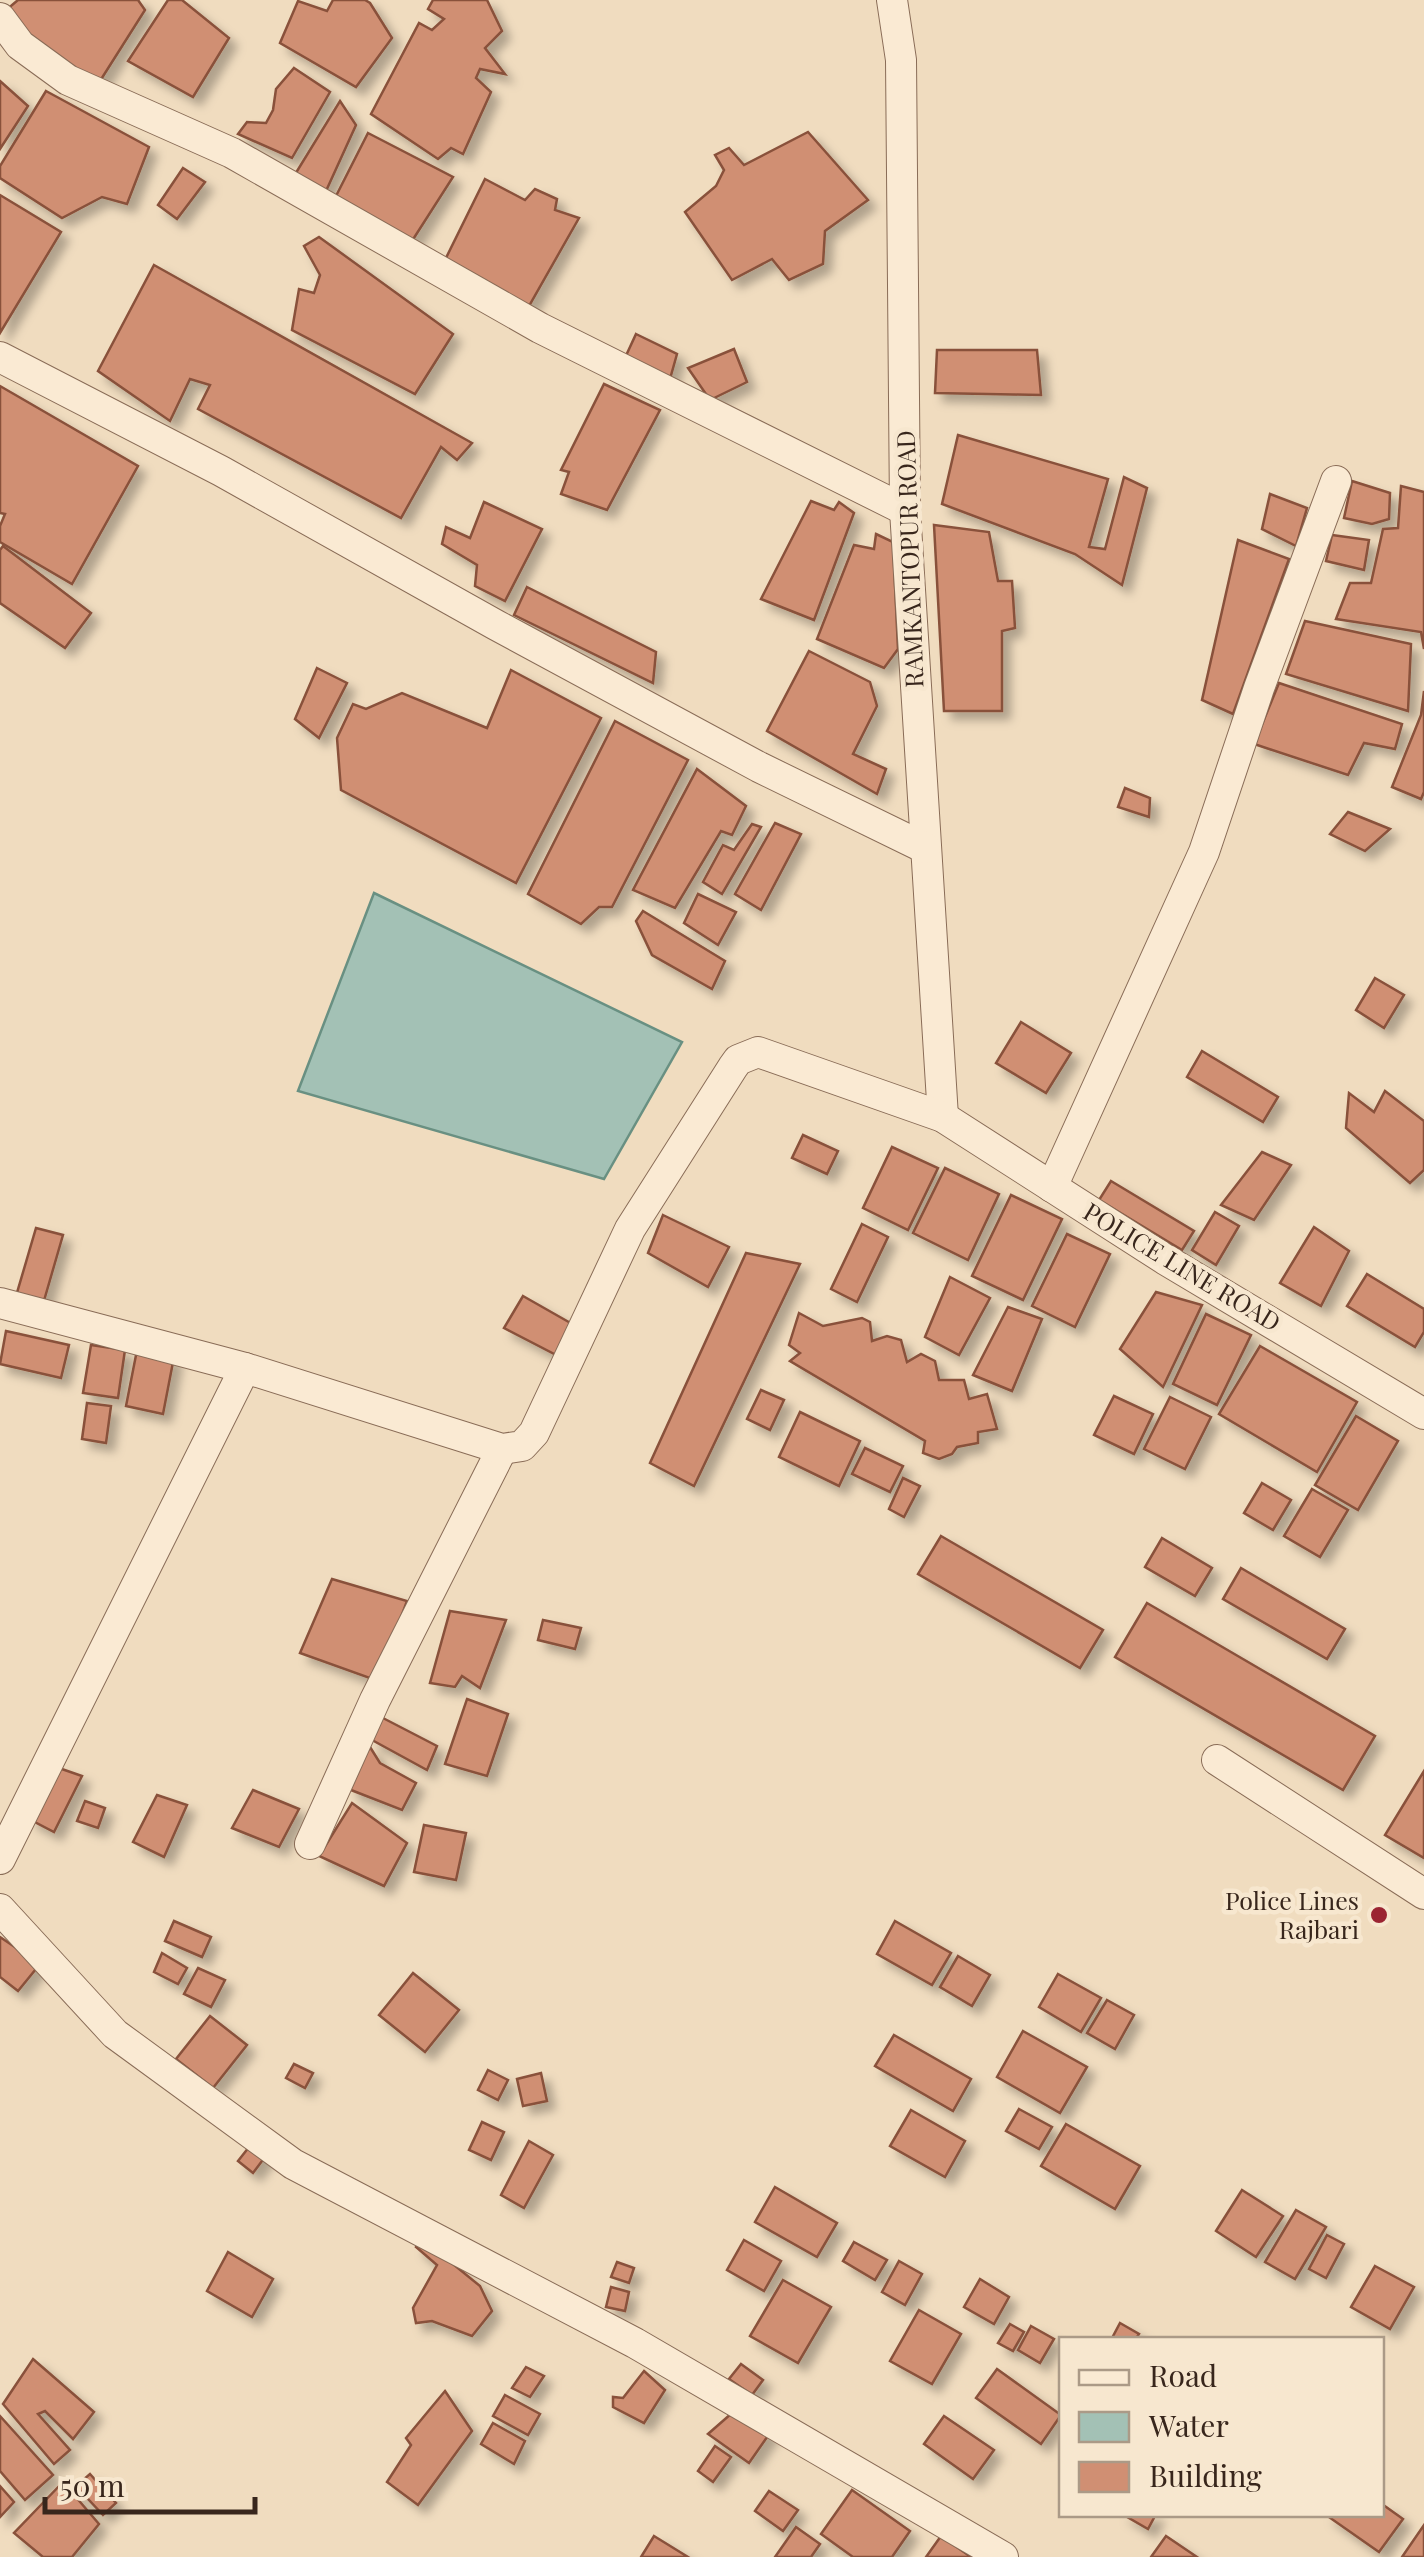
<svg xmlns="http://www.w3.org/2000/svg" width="1424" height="2557" font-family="'Playfair Display',serif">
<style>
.water{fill:#a3c1b5;stroke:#699082;stroke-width:2.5}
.building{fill:#d08f73;stroke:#89513b;stroke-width:2.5;filter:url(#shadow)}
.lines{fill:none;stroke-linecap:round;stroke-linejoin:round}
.minor-casing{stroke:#896c57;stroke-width:32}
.minor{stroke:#faead3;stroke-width:30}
.poi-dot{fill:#9b2432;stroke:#f7e7cf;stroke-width:4}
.labels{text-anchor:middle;stroke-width:9;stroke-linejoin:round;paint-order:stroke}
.street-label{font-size:25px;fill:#38261c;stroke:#f7e7cf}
.poi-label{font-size:25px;fill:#38261c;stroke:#f7e7cf;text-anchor:end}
</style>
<defs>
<filter id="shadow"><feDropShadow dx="8" dy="8" stdDeviation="5" flood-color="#0004"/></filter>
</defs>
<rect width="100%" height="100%" fill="#f0dcbf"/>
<polygon class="water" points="374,893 682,1042 604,1179 298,1091"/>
<g class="building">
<polygon points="18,0 138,0 145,10 100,81 28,43 5,11"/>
<polygon points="168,0 182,0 229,38 193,97 128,61"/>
<polygon points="333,0 365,0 370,3 392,38 356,87 280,43 298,1 327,11"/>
<polygon points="433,0 487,0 502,31 485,48 505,74 480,69 476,78 491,92 463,154 451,148 438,159 371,114 419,23 432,30 444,19 428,9"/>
<polygon points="294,68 330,92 292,158 238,134 247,122 266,123 273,110 276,89"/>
<polygon points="0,81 28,106 0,149"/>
<polygon points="46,91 149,147 127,204 102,197 62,218 0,178 0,166"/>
<polygon points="340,101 356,125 326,191 294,176"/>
<polygon points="808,132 868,200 825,231 823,264 789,280 772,259 732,280 685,212 716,186 724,170 715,155 729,148 744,165"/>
<polygon points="368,133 453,177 412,241 335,198"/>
<polygon points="183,168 205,182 177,219 158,205"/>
<polygon points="485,179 525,200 535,189 557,199 555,210 579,218 529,306 444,262"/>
<polygon points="0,195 61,232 0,333"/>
<polygon points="319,237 453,334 415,394 292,330 299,289 314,293 320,275 304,246"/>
<polygon points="154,265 472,443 457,460 441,447 401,518 198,409 210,385 190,379 170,421 98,371"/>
<polygon points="636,334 677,354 668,386 624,360"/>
<polygon points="734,349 747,382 710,400 688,368"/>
<polygon points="937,350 1037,350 1041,395 935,393"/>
<polygon points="604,384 660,410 607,510 561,494 569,472 561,470"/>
<polygon points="0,386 138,466 72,584 0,542 0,526 5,514 0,513"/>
<polygon points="958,435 1108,479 1089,547 1105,549 1124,477 1147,488 1122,585 1075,554 942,504"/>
<polygon points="1352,481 1390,493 1389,519 1372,524 1344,518"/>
<polygon points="1401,486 1424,492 1424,649 1421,632 1336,619 1350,583 1371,583 1383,529 1398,528"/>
<polygon points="1270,494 1307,508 1296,546 1262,529"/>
<polygon points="811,501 834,510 839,502 854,513 814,620 761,599"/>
<polygon points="484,502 542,529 505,601 475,586 477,565 442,544 446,527 470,538"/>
<polygon points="934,525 989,532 998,581 1012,581 1015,628 1002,631 1002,711 944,711"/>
<polygon points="876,534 893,542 898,649 884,668 817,639 854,545 874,549"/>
<polygon points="1332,535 1369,540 1364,570 1326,561"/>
<polygon points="1238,540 1289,559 1233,714 1202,700"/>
<polygon points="3,546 91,613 65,648 0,603 0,550"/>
<polygon points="527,587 656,652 653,683 514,615"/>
<polygon points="1305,621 1411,644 1408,711 1286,674"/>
<polygon points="809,651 870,682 877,706 853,754 886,769 877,794 767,731"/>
<polygon points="317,668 347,683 319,738 295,719"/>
<polygon points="511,670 601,718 516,883 341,790 337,738 353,704 366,709 402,693 487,728"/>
<polygon points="1279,683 1402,724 1395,749 1364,743 1348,775 1254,744"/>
<polygon points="1424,691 1424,792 1421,799 1392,787 1421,715"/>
<polygon points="615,721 688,760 612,907 599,907 581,924 528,894"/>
<polygon points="697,769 746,806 732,835 721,831 675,908 633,890"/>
<polygon points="1125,788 1150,798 1149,817 1118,807"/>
<polygon points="1348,812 1390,829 1365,851 1330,834"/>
<polygon points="775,823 801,834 761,910 735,894"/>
<polygon points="752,824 761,827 722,894 703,882 723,845 734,850"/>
<polygon points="698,894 736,912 718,945 684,923"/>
<polygon points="643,911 725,961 712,989 652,955 636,921"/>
<polygon points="1375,978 1404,995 1384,1028 1356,1010"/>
<polygon points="1021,1022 1071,1053 1046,1093 996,1063"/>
<polygon points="1202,1051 1278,1097 1263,1122 1187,1077"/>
<polygon points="1385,1091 1424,1121 1424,1170 1410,1183 1346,1128 1349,1093 1374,1112"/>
<polygon points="803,1135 838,1151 827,1174 792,1158"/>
<polygon points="892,1147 938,1168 908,1230 863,1208"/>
<polygon points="1262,1152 1291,1165 1254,1220 1221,1205"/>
<polygon points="945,1168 999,1194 968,1260 913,1233"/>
<polygon points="1111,1181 1194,1231 1182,1250 1099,1200"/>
<polygon points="1011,1195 1062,1219 1023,1300 972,1276"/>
<polygon points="1215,1212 1239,1226 1216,1265 1192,1250"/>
<polygon points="663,1215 729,1247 708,1287 648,1253"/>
<polygon points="862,1224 888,1237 857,1302 831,1289"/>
<polygon points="1314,1227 1349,1251 1321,1306 1280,1283"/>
<polygon points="36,1228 63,1235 41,1311 14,1303"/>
<polygon points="1067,1234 1110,1254 1075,1327 1032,1306"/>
<polygon points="746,1253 800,1264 694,1486 650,1463"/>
<polygon points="1367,1274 1424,1309 1424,1332 1415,1347 1347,1306"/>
<polygon points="950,1277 990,1298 959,1355 925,1337"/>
<polygon points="1156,1292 1202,1305 1163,1387 1120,1349"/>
<polygon points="523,1296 574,1325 562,1358 504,1328"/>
<polygon points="1008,1307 1042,1319 1012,1391 973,1375"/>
<polygon points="799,1313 823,1326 862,1318 870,1322 872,1341 887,1336 901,1340 907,1362 921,1354 935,1361 939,1380 964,1380 969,1399 987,1394 997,1429 978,1432 978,1443 957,1447 952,1454 939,1459 923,1453 925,1441 790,1361 800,1353 789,1345"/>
<polygon points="1206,1314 1251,1335 1217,1405 1173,1384"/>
<polygon points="6,1331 69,1345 61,1378 0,1364"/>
<polygon points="91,1345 125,1350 118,1398 83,1393"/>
<polygon points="1260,1346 1357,1402 1317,1472 1219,1414"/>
<polygon points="137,1350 174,1357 163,1414 126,1406"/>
<polygon points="761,1390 784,1400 770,1430 747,1419"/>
<polygon points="1114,1396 1153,1414 1134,1454 1094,1435"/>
<polygon points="1170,1397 1211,1417 1185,1469 1144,1449"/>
<polygon points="87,1403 111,1406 106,1443 82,1439"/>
<polygon points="800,1412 860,1441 839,1486 779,1457"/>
<polygon points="1356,1416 1398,1441 1358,1510 1315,1485"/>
<polygon points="865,1448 903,1466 890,1492 852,1474"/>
<polygon points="903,1478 920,1486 904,1517 889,1509"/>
<polygon points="1262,1483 1291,1500 1273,1530 1244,1513"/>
<polygon points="1312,1489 1348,1510 1320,1557 1284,1536"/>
<polygon points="941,1536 1103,1630 1080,1668 918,1574"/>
<polygon points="1162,1538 1212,1568 1195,1596 1145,1567"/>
<polygon points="1241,1568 1345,1629 1327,1659 1223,1599"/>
<polygon points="332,1579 407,1601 378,1681 300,1653"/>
<polygon points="1147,1603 1375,1736 1343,1790 1115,1657"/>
<polygon points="450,1611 506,1620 480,1688 462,1676 455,1687 430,1683"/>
<polygon points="543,1620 581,1628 575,1649 538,1640"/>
<polygon points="467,1699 508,1714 487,1776 445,1764"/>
<polygon points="381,1717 437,1746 427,1770 372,1740"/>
<polygon points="370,1747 380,1763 416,1783 402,1810 351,1790 350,1782"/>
<polygon points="56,1767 82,1776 54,1832 29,1819"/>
<polygon points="1424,1771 1424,1858 1385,1835"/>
<polygon points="253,1790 299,1809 279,1847 232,1828"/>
<polygon points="157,1795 187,1805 164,1857 133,1842"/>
<polygon points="85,1801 105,1808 98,1828 77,1821"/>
<polygon points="352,1803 407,1843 384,1886 319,1856"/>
<polygon points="424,1825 466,1833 456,1880 414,1872"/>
<polygon points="174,1921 211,1937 202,1957 165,1941"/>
<polygon points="895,1921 951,1953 932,1985 877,1954"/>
<polygon points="0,1937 40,1964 18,1991 0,1977"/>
<polygon points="162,1953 187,1968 178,1984 154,1972"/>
<polygon points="958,1956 990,1975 972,2006 940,1987"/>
<polygon points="198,1968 225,1980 211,2007 184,1994"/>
<polygon points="413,1973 459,2010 425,2052 379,2015"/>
<polygon points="1058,1974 1101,1998 1081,2032 1039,2007"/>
<polygon points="1107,2000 1134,2015 1115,2049 1087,2033"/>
<polygon points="210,2016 247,2045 213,2088 176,2059"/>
<polygon points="1023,2031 1087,2067 1060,2113 997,2077"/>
<polygon points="894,2035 971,2079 953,2111 875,2066"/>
<polygon points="294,2064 313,2073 305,2088 286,2078"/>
<polygon points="488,2070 508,2080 498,2100 478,2090"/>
<polygon points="541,2073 547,2101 523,2106 517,2079"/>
<polygon points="1019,2109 1052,2127 1039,2149 1006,2131"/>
<polygon points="911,2110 965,2141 945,2177 890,2146"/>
<polygon points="482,2122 504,2132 491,2160 469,2150"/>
<polygon points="1066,2124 1140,2166 1115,2209 1041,2166"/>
<polygon points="529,2141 553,2155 524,2208 501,2195"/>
<polygon points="253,2142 268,2153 253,2173 238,2161"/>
<polygon points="775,2187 837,2223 817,2257 755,2222"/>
<polygon points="1242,2190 1283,2216 1256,2257 1216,2231"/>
<polygon points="1296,2210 1326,2227 1295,2279 1265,2262"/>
<polygon points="1327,2235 1344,2244 1326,2278 1309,2269"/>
<polygon points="421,2238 480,2286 492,2311 472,2336 432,2321 416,2323 413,2308 437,2265 416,2247"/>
<polygon points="744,2240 781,2261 764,2291 727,2270"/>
<polygon points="854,2242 887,2260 875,2280 843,2261"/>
<polygon points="228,2252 273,2279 252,2317 207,2291"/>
<polygon points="899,2261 922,2274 905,2305 882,2292"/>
<polygon points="617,2262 634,2268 629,2283 611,2277"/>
<polygon points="1375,2266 1414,2287 1390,2329 1351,2307"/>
<polygon points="980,2279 1009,2297 994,2324 964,2307"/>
<polygon points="783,2280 831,2307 798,2363 750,2336"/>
<polygon points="611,2287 629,2292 625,2311 606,2307"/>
<polygon points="919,2310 961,2334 932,2384 890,2361"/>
<polygon points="1120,2323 1139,2334 1135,2340 1111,2340"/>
<polygon points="1010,2324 1024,2332 1013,2351 998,2343"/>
<polygon points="1031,2326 1054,2339 1040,2363 1018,2350"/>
<polygon points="33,2359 94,2412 73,2439 45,2411 38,2414 70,2450 54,2464 3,2404"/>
<polygon points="741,2364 763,2380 752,2395 729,2379"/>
<polygon points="526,2367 544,2376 530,2397 512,2388"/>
<polygon points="997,2369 1061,2415 1041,2444 976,2398"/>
<polygon points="644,2371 665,2390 644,2423 613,2407 613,2397 623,2398"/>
<polygon points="445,2391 472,2431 418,2505 387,2482 411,2445 406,2438"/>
<polygon points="505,2395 540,2414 528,2435 493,2416"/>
<polygon points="732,2413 772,2430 749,2463 708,2434"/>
<polygon points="0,2416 53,2475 25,2500 0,2471"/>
<polygon points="944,2416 994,2450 973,2479 924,2444"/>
<polygon points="493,2423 525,2441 514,2464 481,2444"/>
<polygon points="715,2446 731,2457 713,2482 698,2471"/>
<polygon points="90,2474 116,2503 103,2515 76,2486"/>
<polygon points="63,2482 99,2524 72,2557 43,2557 14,2533"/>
<polygon points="0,2486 14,2502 0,2517"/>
<polygon points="852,2490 910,2531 892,2557 853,2557 821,2534"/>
<polygon points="769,2491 798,2510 783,2531 755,2511"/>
<polygon points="1382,2504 1403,2519 1379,2552 1326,2515 1382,2514"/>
<polygon points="1122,2514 1156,2514 1148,2529"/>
<polygon points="1424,2525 1424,2557 1402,2557"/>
<polygon points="796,2527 820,2544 811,2557 775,2557"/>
<polygon points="654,2536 688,2557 641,2557"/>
<polygon points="941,2536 971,2557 926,2557"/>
<polygon points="1166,2536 1197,2557 1151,2557"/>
</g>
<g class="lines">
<g class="minor-casing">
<g id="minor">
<polyline points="892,0 901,60 905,510 943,1117"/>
<polyline points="0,18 20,45 68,80 232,153 540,328 905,510"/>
<polyline points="0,357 221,471 496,625 759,767 925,848"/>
<polyline points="1052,1187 1204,852 1259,688 1336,481"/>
<polyline points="0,1303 245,1368"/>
<polyline points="1217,1760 1424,1894"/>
<polyline points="310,1844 375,1700 502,1449"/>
<polyline points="0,1859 245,1368 502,1449 522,1446 534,1433 630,1229 733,1067 738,1060 758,1052 943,1117 1166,1260 1424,1414"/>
<polyline points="0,1909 115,2034 293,2164 635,2343 1003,2557"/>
</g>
</g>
<use href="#minor" class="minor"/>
</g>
<circle class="poi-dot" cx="1379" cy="1915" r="10"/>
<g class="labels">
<g class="street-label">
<text transform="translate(910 559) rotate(-92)" y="9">RAMKANTOPUR ROAD</text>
<text transform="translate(1182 1267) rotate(31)" y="9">POLICE LINE ROAD</text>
</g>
<g class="poi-label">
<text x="1359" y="1910">Police Lines<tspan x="1359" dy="29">Rajbari</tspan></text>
</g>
</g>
<rect x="1059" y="2337" width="325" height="180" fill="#f7e7cf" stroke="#ab9a87" stroke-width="2.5"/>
<rect x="1079" y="2370" width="50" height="15" fill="#faead3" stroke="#ab9a87" stroke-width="2.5"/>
<text x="1149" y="2387" font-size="30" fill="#38261c">Road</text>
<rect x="1079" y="2412" width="50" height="30" fill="#a3c1b5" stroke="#ab9a87" stroke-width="2.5"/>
<text x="1149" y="2437" font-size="30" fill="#38261c">Water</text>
<rect x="1079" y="2462" width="50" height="30" fill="#d08f73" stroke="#ab9a87" stroke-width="2.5"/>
<text x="1149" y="2487" font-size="30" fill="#38261c">Building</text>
<path d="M45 2497v15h210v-15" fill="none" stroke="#38261c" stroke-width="5"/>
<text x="60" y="2497" font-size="30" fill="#38261c" stroke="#f7e7cf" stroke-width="8" paint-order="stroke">50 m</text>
</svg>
